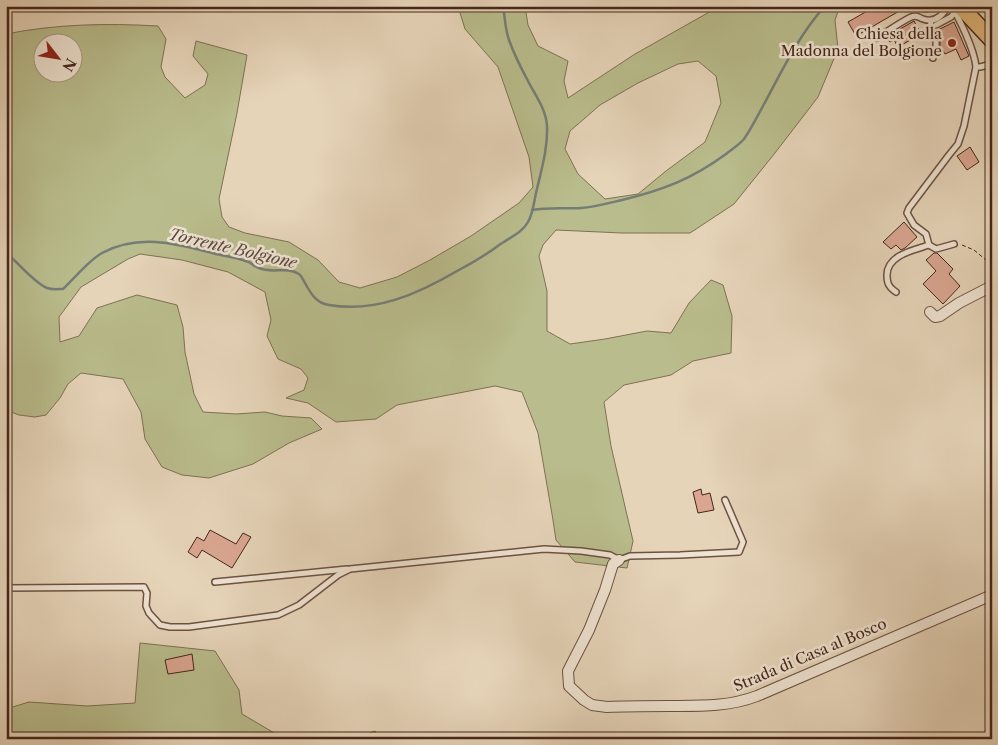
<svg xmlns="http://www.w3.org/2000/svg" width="998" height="745" font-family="'Libre Caslon Text',serif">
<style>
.green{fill:#b9bc8c;stroke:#7f7153;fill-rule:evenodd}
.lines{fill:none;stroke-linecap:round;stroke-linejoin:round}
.stream{stroke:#767d77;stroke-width:2.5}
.building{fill:#daa691;stroke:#45261a}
.service-casing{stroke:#6d5242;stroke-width:8}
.minor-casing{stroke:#6d5242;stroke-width:12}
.primary-casing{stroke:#45261a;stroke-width:18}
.path{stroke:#45261a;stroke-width:1;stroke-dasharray:4 2.5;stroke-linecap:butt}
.service{stroke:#efe3d2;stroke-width:5}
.minor{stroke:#efe3d2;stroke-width:10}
.primary{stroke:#e3ba7c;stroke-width:15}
.poi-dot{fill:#8f2418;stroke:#efe3d2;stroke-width:2}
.labels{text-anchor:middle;stroke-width:5;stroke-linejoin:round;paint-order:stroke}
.poi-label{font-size:15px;fill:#45261a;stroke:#efe3d2;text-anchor:end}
.street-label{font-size:15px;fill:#45261a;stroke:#efe3d2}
.water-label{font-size:16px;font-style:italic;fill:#5a4a41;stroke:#efe3d2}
</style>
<rect width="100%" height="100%" fill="#e6d4b9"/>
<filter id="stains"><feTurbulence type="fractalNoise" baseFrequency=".004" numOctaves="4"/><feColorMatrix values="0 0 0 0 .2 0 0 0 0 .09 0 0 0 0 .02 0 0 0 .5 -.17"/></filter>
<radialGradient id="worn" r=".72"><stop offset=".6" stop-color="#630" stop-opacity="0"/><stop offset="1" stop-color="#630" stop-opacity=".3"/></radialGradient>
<g class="green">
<path d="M 458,6 L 525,6 L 528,25 L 538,46 L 568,61 L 564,81 L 568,98 L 635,54 L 720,6 L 840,6 L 835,20 L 838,49 L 818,97 L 775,153 L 734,204 L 690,233 L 622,233 L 556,230 L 543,245 L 539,256 L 547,291 L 547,331 L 570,344 L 605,339 L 647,331 L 671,333 L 689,303 L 711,280 L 723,285 L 732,316 L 731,353 L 693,361 L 671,375 L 624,385 L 604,402 L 611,446 L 633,541 L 627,568 L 575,562 L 556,540 L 553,520 L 538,433 L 522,392 L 495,386 L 397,405 L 376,419 L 336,422 L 308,403 L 286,398 L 304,390 L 308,378 L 301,369 L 278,359 L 267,336 L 271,320 L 265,292 L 228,272 L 182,260 L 140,254 L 128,259 L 81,287 L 59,317 L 60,342 L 79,336 L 97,308 L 137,295 L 177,305 L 183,327 L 185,352 L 194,394 L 203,412 L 236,414 L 265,412 L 282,416 L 311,418 L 322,429 L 289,443 L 253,464 L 209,478 L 182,475 L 162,467 L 145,439 L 141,412 L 123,379 L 81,373 L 68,384 L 60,398 L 46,415 L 35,417 L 19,415 L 6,410 L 6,34 C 56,24 107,23 158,26 L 166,39 L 161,67 L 165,77 L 185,98 L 205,85 L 208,74 L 193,56 L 196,41 L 247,55 L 237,113 L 219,199 L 222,217 L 229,227 L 245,233 L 289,242 L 318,260 L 339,282 L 360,288 L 397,277 L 430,260 L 471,236 L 519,203 L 533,187 L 529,157 L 498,67 L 465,29 ZM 42,42 L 72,42 L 72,72 L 42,72 ZM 698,61 L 716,76 L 721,103 L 705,142 L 666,171 L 638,194 L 605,199 L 578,174 L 565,149 L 570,131 L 600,105 L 638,83 L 678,64 Z"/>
<polygon points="140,643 215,651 239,690 242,714 276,734 329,738 359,737 375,731 378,739 6,739 6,709 29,702 87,706 135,703"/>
</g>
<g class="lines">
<g class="stream">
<path d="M 532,210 C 548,207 565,209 581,208 C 595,207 609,203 622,200 C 663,190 692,179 726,154 C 732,149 739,145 744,139 C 751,129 757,117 763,106 C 782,71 798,36 825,6"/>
<path d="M 6,253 C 19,263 33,282 47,288 C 52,290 58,289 63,289 C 75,278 88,261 102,253 C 140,233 177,244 216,254 C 227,256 239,258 249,262 C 252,264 255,267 259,268 C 272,274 287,266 299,274 C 302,276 303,280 305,283 C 311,294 316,303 329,305 C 375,313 418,294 457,271 C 472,263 485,256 499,245 C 509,238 522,233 528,222 C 533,214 534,202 536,193 C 541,171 548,149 547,126 C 546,109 535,95 528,81 C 521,68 514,54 509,40 C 505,29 505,17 503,6"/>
</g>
</g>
<g class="building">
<polygon points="876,6 908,6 856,36 848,22"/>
<polygon points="914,21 921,34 898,47 894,40 890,42 886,37"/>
<polygon points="954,22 969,56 961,60 956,49 945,54 940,46 940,40 943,39 938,30"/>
<polygon points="970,147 979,162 967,170 957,156"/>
<polygon points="904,222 917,237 905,248 901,250 896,245 891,249 883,242"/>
<polygon points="934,253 937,253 953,269 949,274 960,286 943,304 923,284 936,271 926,260"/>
<polygon points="701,489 702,495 710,493 714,510 698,513 693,492"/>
<polygon points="210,530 236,544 243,533 251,537 232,568 202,550 197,558 188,552 197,537 204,541"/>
<polygon points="192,654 194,670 168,674 165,660"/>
</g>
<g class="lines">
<g class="service-casing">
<g id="service">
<polyline points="917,6 925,9 943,6"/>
<path d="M 952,6 C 961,23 974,48 976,67 L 980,67 L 992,64"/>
<path d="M 931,21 C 929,32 933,32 936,41 C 937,46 934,53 933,58"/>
<polyline points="936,25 951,17 955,12"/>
<path d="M 877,38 C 888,31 899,23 911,17 C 916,15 918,17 923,19 C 934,23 942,17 948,6"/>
<polyline points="954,244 936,249 929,245 926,234 914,225 907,213 909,208 949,155 958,144 964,126 976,67"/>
<path d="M 896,292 C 893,290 889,286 888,283 C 887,280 887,278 887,275 C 887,255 914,250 929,245"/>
<polyline points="215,582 347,569"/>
<polyline points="6,588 144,587 147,593 146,606 149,613 160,625 170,627 189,627 278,615 299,605 338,575 350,569 544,549 581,551 610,555 619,560 630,556 680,555 739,552 743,542 725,500"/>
</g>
</g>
<g class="minor-casing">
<g id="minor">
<polyline points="930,312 935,317 940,316 959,303 992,286"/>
<path d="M 619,560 L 613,564 L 605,590 L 589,630 L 568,671 L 569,686 L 584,700 L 592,705 L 607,707 C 627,706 648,706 669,706 C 700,706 728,707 757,696 L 992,595"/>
</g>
</g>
<g class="primary-casing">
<polyline id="primary" points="960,6 992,40"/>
</g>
<polyline class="path" points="962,245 974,250 992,265"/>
<use href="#service" class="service"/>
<use href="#minor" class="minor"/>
<use href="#primary" class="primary"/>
</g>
<circle class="poi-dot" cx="952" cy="43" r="5"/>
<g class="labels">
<g class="poi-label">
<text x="942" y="39">Chiesa della<tspan x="942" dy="17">Madonna del Bolgione</tspan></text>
</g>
<g class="street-label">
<text transform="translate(810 655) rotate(-23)" y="5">Strada di Casa al Bosco</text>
</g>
<g class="water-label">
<text transform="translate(233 248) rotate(13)" y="6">Torrente Bolgione</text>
</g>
</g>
<rect width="998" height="745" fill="none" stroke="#e6d4b9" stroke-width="25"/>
<rect x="8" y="8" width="983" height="730" fill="none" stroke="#45261a" stroke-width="2.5"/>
<rect x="12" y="12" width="973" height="720" fill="none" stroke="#45261a"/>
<g transform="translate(58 58) rotate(121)"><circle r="24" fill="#efe3d2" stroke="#ab9788"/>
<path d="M0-4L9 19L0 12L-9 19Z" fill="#8f2418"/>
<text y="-8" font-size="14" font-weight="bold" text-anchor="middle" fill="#45261a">N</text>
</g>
<rect width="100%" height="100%" filter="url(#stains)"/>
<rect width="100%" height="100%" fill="url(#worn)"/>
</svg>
